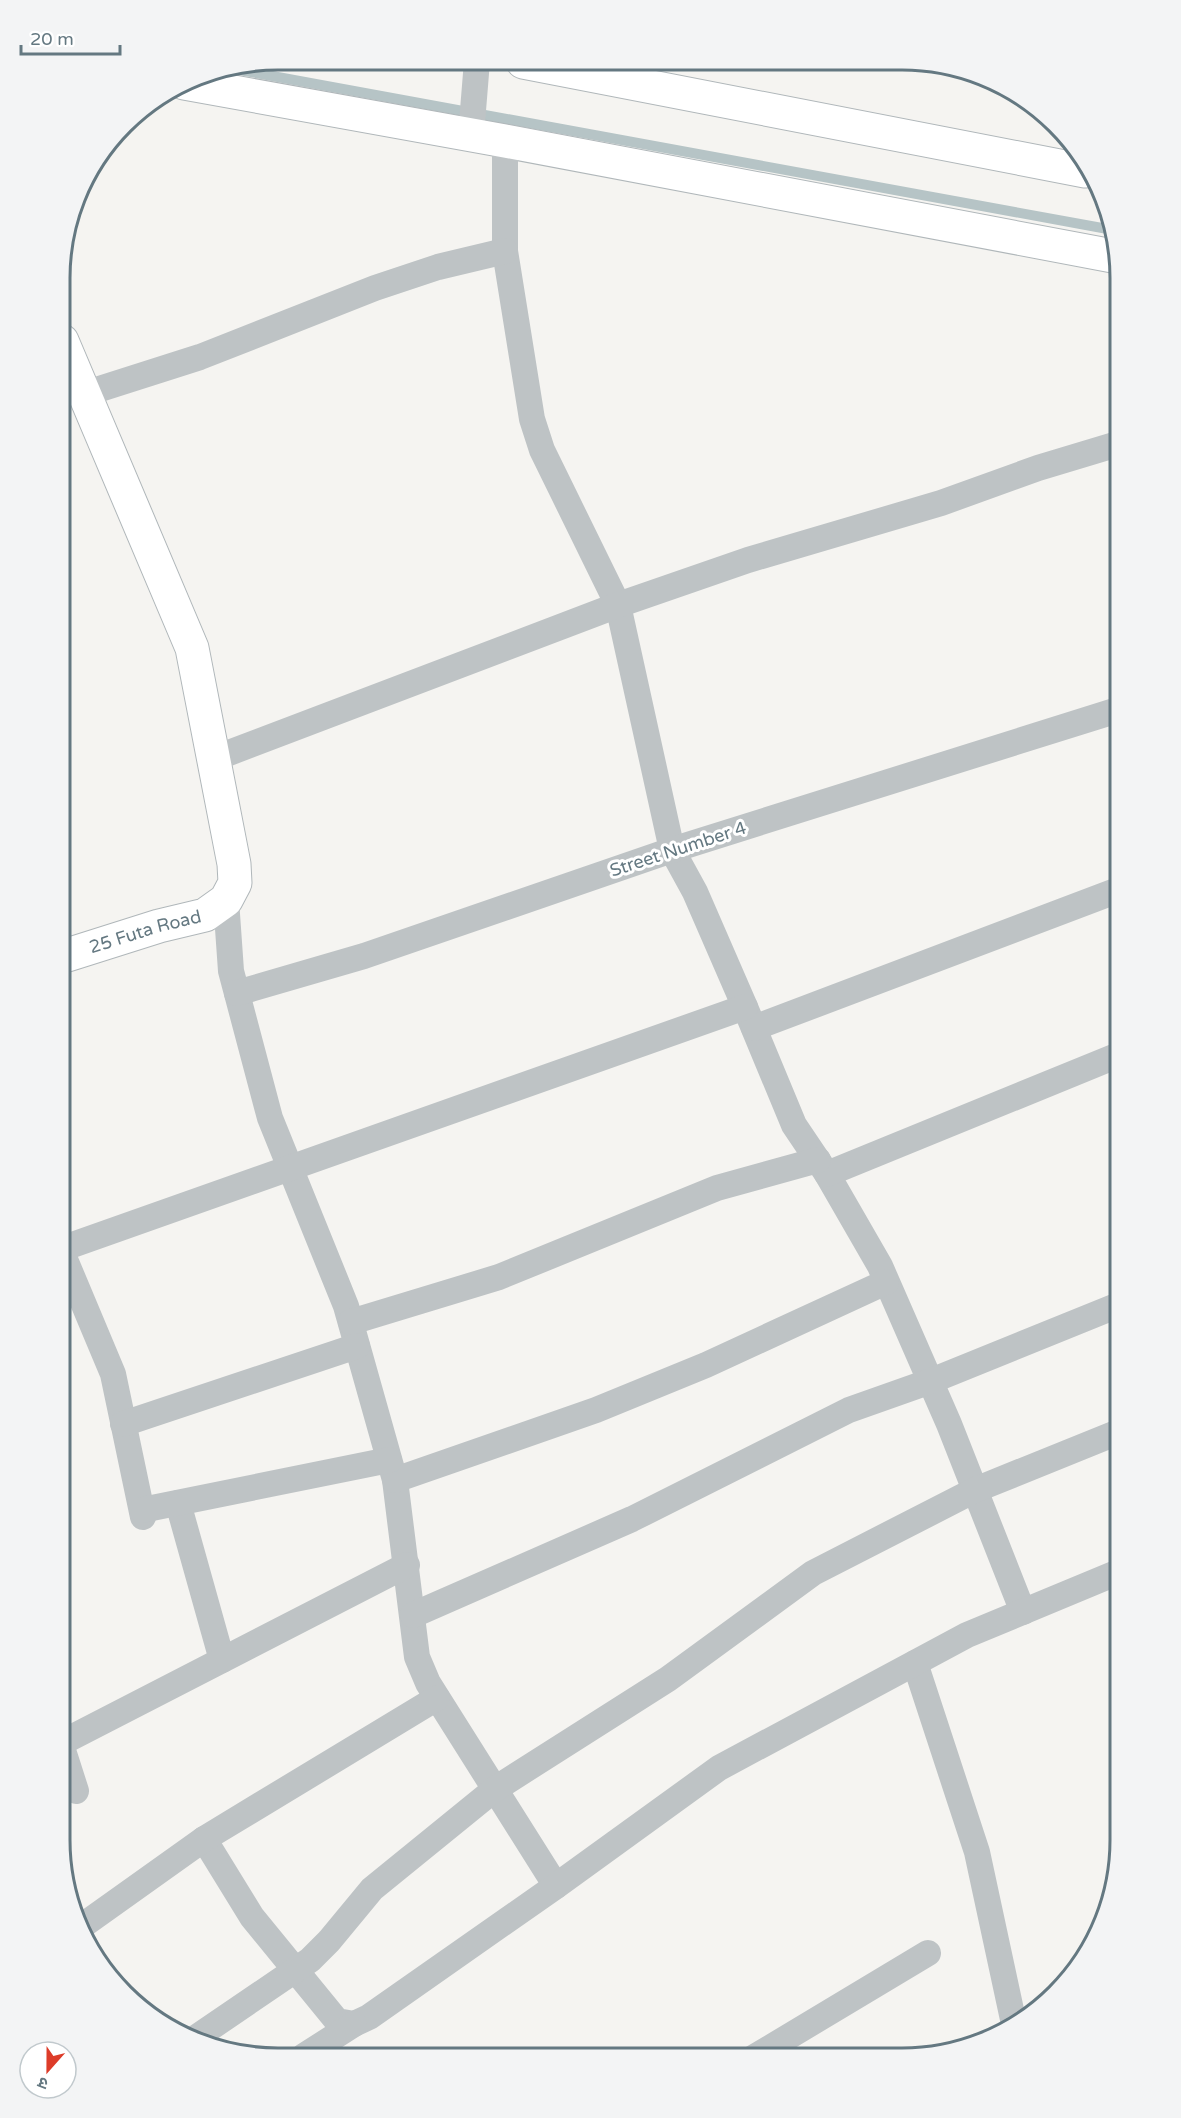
<svg xmlns="http://www.w3.org/2000/svg" width="1181" height="2118" font-family="'Varela Round','Noto Sans Devanagari',sans-serif">
<style>
.lines{fill:none;stroke-linecap:round;stroke-linejoin:round}
.stream{stroke:#b6c4c6;stroke-width:10}
.secondary-casing{stroke:#b0b7ba;stroke-width:35}
.street{stroke:#bec3c5;stroke-width:26}
.secondary{stroke:#fff;stroke-width:33}
.labels{text-anchor:middle;stroke-width:6;stroke-linejoin:round;paint-order:stroke}
.street-label{font-size:18px;fill:#647881;stroke:#fff}
.rim{fill:none;stroke:#647881;stroke-width:3}
</style>
<rect width="100%" height="100%" fill="#f5f4f1"/>
<g class="lines">
<polyline class="stream" points="234,69 1113,230"/>
<g class="secondary-casing">
<g id="secondary">
<polyline points="523,62 1085,171"/>
<polyline points="184,83 505,141 1118,257"/>
<path id="s1" d="M 61,957 L 159,926 L 205,915 L 226,900 L 235,883 L 234,864 L 192,648 L 62,341"/>
</g>
</g>
<g class="street">
<polyline points="471,135 477,61"/>
<polyline points="505,141 505,251 532,419 542,450 618,605 672,850 695,892 745,1007 794,1125 827,1174 880,1266 949,1424 1023,1612"/>
<polyline points="84,394 200,357 375,288 438,267 505,251"/>
<polyline points="213,759 618,605 748,560 941,503 1038,468 1121,443"/>
<polyline points="226,900 231,971 270,1118 346,1306 395,1480 417,1657 428,1683 556,1886"/>
<polyline points="237,993 364,956 672,850 1121,709"/>
<polyline points="754,1028 1121,889"/>
<polyline points="827,1174 1121,1054"/>
<polyline points="61,1249 745,1007"/>
<polyline points="61,1250 113,1374 143,1517"/>
<polyline points="351,1322 499,1277 717,1188 818,1160"/>
<polyline points="123,1424 357,1346"/>
<polyline points="395,1480 596,1410 706,1365 886,1282"/>
<polyline points="178,1503 222,1660"/>
<polyline points="142,1510 389,1460"/>
<polyline points="413,1615 632,1519 849,1410 931,1381 1121,1304"/>
<polyline points="915,1663 977,1852 1014,2024"/>
<polyline points="60,1741 76,1791"/>
<polyline points="61,1743 407,1565"/>
<polyline points="204,1839 252,1917 337,2021 354,2024 369,2017 556,1886 719,1768 967,1635 1121,1571"/>
<polyline points="82,1926 204,1839 437,1698"/>
<polyline points="194,2039 310,1960 329,1941 372,1889 495,1789 668,1679 813,1573 975,1490 1121,1431"/>
<polyline points="304,2056 354,2024"/>
<polyline points="753,2058 928,1953"/>
</g>
<use href="#secondary" class="secondary"/>
</g>
<g class="labels">
<g class="street-label">
<text transform="translate(678 849) rotate(-18)" y="6">Street Number 4</text>
<text dy="6" stroke="none"><textPath href="#s1" startOffset="88">25 Futa Road</textPath></text>
</g>
</g>
<path d="M0 0H1181V2118H0ZM278 70H902A208 208 0 0 1 1110 278V1840A208 208 0 0 1 902 2048H278A208 208 0 0 1 70 1840V278A208 208 0 0 1 278 70Z" fill="#f3f4f5" fill-rule="evenodd"/>
<path class="rim" d="M278 70H902A208 208 0 0 1 1110 278V1840A208 208 0 0 1 902 2048H278A208 208 0 0 1 70 1840V278A208 208 0 0 1 278 70Z"/>
<g transform="translate(48 2070) rotate(201)"><circle r="28" fill="#ffffff" stroke="#c1c9cd" stroke-width="1.5"/>
<path d="M0-4.5L10 22L0 15L-10 22Z" fill="#dd3c29"/>
<text y="-9" font-size="16" font-weight="bold" text-anchor="middle" fill="#647881">उ</text>
</g>
<path d="M21 45v9h99v-9" fill="none" stroke="#647881" stroke-width="3"/>
<text x="30" y="45" font-size="18" fill="#647881" stroke="#ffffff" stroke-width="4.5" paint-order="stroke">20 m</text>
</svg>
